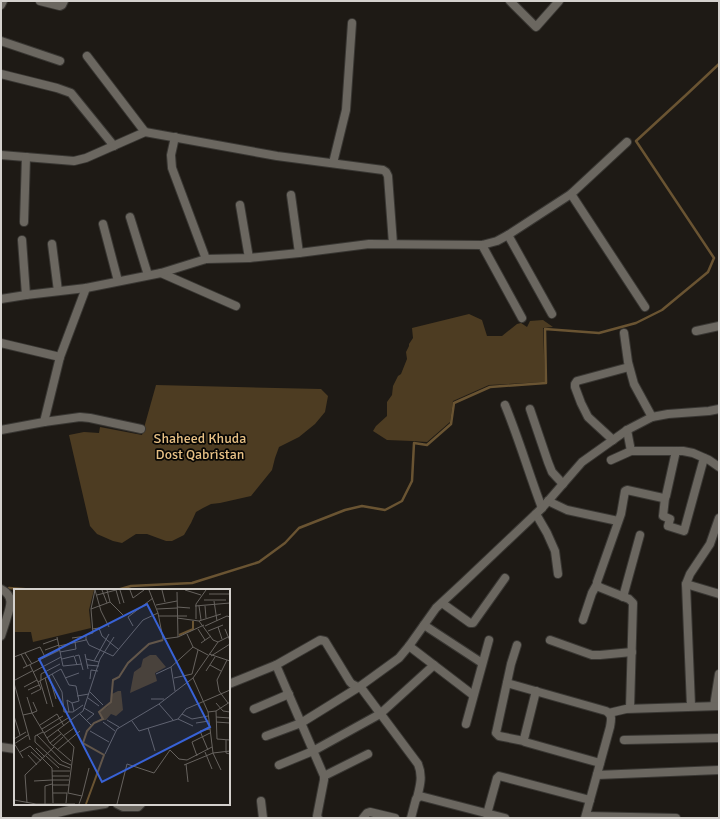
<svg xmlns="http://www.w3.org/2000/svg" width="720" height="819" font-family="Signika,sans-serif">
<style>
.green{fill:#4d3c22}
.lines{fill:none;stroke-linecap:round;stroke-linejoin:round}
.stream{stroke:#6a5432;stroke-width:2.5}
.minor-casing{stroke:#393733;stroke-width:10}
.minor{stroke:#6b6760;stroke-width:8}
.labels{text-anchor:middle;stroke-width:3.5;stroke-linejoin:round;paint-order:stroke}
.park-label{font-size:14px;fill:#e7c085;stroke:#070604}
.inset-river{fill:none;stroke:#6a5432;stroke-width:2}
.inset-road{fill:none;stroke:#67635f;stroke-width:1}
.view{fill:#3862d6;fill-opacity:0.15;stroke:#3862d6;stroke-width:2}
.inset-edge{fill:none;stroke:#d4d1cd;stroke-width:2}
</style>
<rect width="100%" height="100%" fill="#1e1a15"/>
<g class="green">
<polygon points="469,314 482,320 487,336 502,336 517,324 521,323 527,327 530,321 543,320 553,327 543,328 545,382 489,385 453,401 450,422 427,442 412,441 387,440 373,431 376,426 387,416 387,402 392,395 393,386 398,376 401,374 407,359 406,352 409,346 409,344 413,338 412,328"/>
<polygon points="156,385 321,389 328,396 325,412 315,424 299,437 279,447 275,458 272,470 251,496 220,503 211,504 203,508 196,512 191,523 184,535 172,541 166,541 147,534 136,534 122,543 113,541 97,534 90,526 69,435 84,432 99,433 100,427 142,435"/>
</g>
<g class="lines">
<g class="stream">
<polyline points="9,588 36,590"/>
<polyline points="117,590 131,586 192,583 259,562 285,543 299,528 345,510 362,506 385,510 402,501 412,481 414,443 427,445 451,424 454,403 490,387 546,383 545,329 599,333 636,323 662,310 708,272 714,258 636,141 686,95 719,64"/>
</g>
<g class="minor-casing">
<g id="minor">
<polyline points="40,1 60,6 62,5 64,1"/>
<polyline points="510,1 536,27 559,1"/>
<polyline points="1,5 3,1"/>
<polyline points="1,41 60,61"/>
<polyline points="87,56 145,132"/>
<polyline points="1,74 57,88 71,93 114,146"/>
<polyline points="175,137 171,155 172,168 206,259"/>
<polyline points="1,155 74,161 86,158 145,132 277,156 383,170 386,172 388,176 393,244"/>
<polyline points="333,163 346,110 352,23"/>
<polyline points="571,194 645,307"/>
<polyline points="291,195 299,253"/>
<polyline points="240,205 249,258"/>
<polyline points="130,217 148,275"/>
<polyline points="24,222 26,157"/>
<polyline points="103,224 118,281"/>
<polyline points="508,235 552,314"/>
<polyline points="22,240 26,295"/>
<polyline points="52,244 58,291"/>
<polyline points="482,245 522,318"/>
<polyline points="161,273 236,306"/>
<polyline points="1,299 26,295 86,288 161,273 206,259 249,258 299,253 369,244 482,245 497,241 508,235 571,194 627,142"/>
<polyline points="696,331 719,326"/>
<polyline points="624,333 628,362 634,384 652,417"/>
<polyline points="1,343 60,357"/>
<path d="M 505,405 C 519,439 529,474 542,508"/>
<polyline points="530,409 548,462 552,472 563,484"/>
<polyline points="44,422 60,357 86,288"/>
<polyline points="1,430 44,422 80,417 90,418 141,429"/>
<polyline points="627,430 631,451"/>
<polyline points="613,440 588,417 581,403 575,387 575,384 577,381 629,367"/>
<polyline points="611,460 631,451 683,451 693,453 709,460 719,467"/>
<polyline points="665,498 663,516 670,519 668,526 684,531 704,458"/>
<polyline points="548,501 567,510 618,521"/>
<polyline points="536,514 547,533 555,551 558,574"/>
<polyline points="686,584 719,594"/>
<path d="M 1,589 C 14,596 11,605 7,617 C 5,624 3,630 1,636"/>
<polyline points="623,597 640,535"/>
<polyline points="442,603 470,623 473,623 505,578"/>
<polyline points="583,620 592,593 597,584"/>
<polyline points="424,625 482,663"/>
<polyline points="550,640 592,655 600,655 632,652"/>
<polyline points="517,645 511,664 496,733 499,736 524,741"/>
<polyline points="409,646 473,695"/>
<polyline points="276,665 324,776 324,780 317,816 318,818"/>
<path d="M 507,683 L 606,711 C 613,715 611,720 610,727 L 585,818"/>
<path d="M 229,684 L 276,665 L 320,640 L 325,641 L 350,682 L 352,684 L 362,689 L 418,764 C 423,776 420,786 417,798"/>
<polyline points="536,691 524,739 525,742 600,763"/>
<polyline points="691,706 686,584 690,574 710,544 719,518"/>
<polyline points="714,706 719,674"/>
<polyline points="630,708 633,603 629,599 599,587 597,584 597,582 621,514 625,491 627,490 663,498 665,498 666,496 676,451"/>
<polyline points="254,709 289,694"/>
<polyline points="609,713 626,709 719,706"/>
<polyline points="466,724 489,640"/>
<polyline points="266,736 301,723 359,687 399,658 409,646 436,608 464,582 542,508 582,462 627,430 652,417 668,414 709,411 719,409"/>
<polyline points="624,740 719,738"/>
<polyline points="1,747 15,749"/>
<polyline points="279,765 313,751 380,714 434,665"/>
<polyline points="597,775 719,770"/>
<polyline points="324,776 368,754"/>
<polyline points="261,801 263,818"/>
<polyline points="117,804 123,807 138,807 141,804"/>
<polyline points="487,814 497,778 499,776 590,800"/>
<polyline points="586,816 676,818"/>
<polyline points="36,818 74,809 105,804"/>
<polyline points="363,818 367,813 370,812 395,818"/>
<polyline points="411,818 416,799 420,796 505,818"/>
</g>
</g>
<use href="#minor" class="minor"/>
</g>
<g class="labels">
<g class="park-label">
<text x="200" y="443">Shaheed Khuda<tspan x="200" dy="16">Dost Qabristan</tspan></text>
</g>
</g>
<g transform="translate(14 589)">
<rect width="216" height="216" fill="#1e1a15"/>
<path d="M 0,1 L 80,1 L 75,21 L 77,39 L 19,53 L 17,43 L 0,43 ZM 136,66 L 142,66 L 152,78 L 141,84 L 143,92 L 116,104 L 120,83 L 127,78 L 129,70 ZM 104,102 L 107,102 L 109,121 L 102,127 L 97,125 L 92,131 L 88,131 L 85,123 L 93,118 L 97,113 L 98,105 Z" fill="#4d3c22"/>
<path class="inset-river" d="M 165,46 L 179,40 L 179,32M 72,215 L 90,166 L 69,154 L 73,142 L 80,134 L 89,130 L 85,123 L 97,113 L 99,91 L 105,88 L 114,74 L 135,55 L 149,51"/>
<path class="inset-road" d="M 81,1 L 87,22 L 95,38M 88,1 L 93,14M 106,1 L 110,14M 116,1 L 119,9 L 130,1M 135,1 L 144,24 L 149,50 L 164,48 L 190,36M 148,1 L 151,13M 171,1 L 187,6M 163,3 L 164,48M 195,5 L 216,5M 83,6 L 102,1 L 106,15M 190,11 L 212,11M 200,12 L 203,32M 96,13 L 109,26M 142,16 L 163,12M 181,17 L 216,14M 185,17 L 187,31M 191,17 L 192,29M 163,18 L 176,19M 77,20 L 96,13 L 93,1M 143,20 L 163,19M 145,27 L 173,27M 163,29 L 185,32 L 199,51 L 204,53M 182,30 L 182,15 L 192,1M 185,32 L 207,25M 119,37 L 114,28 L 139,9M 191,37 L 213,27 L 216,28M 204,38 L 208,50M 78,40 L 85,39 L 88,47 L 104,60M 184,40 L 191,51M 211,40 L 216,52M 194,42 L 209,36M 173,45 L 179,58 L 194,66M 43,48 L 49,77 L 68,75M 58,49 L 72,47M 72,50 L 75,56 L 99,67 L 129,31 L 144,24M 187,54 L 197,47M 29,55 L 43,50M 45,57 L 72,51 L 72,46 L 79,44 L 77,20 L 81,1M 31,61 L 45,56M 46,63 L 62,60 L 61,53M 11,64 L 18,75M 7,65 L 13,77M 71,65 L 74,80M 195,65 L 216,72M 61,67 L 65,66 L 69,81M 197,67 L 216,55M 0,68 L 26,58 L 31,68M 48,70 L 60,67 L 63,76M 72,70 L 85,73M 213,71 L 203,91 L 205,102 L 214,114M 80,72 L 95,45M 16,76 L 24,93 L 47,80M 73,76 L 85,77M 196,76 L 207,82M 157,78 L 161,102M 9,79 L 46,61M 47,80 L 55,96 L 62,97 L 65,112 L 58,114 L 60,122M 192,82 L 201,68M 19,83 L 47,68M 38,85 L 48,103 L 50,123 L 59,123 L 69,116M 142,85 L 157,78 L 179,58M 178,85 L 184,61M 35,87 L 42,110M 31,89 L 39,118M 51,89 L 65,84M 160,89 L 178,85M 179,89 L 194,123 L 199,164 L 207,181M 76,90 L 77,81 L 84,82M 1,91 L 18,82M 27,91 L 27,85 L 46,75M 26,92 L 33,115M 0,94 L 16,151M 10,98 L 23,91M 14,101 L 25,96M 76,103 L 89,116M 17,105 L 27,100 L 24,93M 63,107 L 75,105M 13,108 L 18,124 L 23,122 L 19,113M 74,109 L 85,117M 137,110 L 150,110M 202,114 L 209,122 L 216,123M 145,115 L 159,131M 70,119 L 80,125 L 73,131M 202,122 L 203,150 L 216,151M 55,123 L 53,111 L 58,114M 194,123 L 202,122 L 216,113M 66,125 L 77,136M 168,125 L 178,130 L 194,127M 9,126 L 18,124 L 36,154 L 57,172M 0,127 L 6,146M 202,128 L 216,129M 164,130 L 179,137M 93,131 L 105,138M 118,132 L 125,142 L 164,130 L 172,120 L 216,101M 89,133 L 101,142M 202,133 L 216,134M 182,134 L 195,132M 26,136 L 43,125 L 50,137M 134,139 L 141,162M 28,140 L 49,127M 44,141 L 60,158 L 54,204 L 68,207 L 65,215M 76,142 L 95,153M 29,143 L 21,147 L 21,153 L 45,175 L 56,179M 30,144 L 54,129M 23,146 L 48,172 L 57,176M 49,147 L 60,139M 33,149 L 69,122 L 86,70 L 100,48M 0,150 L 12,143M 212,151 L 212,164 L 216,165M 0,154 L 9,169M 36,154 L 47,145M 0,155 L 14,146M 39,157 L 49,148M 22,159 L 31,168M 43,161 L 66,142M 194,161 L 186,142 L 196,140M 6,163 L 16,157 L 38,179 L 39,214M 17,163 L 27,172M 191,163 L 198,180M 91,165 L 103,140 L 145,115 L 179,89 L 204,53 L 216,47M 14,166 L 23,176M 32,167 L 45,179M 183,167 L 178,153 L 196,144M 172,175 L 174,193M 170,176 L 199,164 L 216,162M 38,182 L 56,182M 38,187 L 55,187M 38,191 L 55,191M 20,192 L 38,191M 38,196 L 55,196M 39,204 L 53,204 L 52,214M 68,207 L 75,179M 0,211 L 22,215 L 61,215M 13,214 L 11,186 L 40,158M 31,215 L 31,197 L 38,195M 103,215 L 113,175 L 140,184 L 156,161 L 165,170 L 173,171 L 198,158"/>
<path class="view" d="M 133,15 L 196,138 L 88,193 L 25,70 Z"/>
<rect width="216" height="216" class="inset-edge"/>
</g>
<rect width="720" height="819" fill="none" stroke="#d4d1cd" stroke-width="4"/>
</svg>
